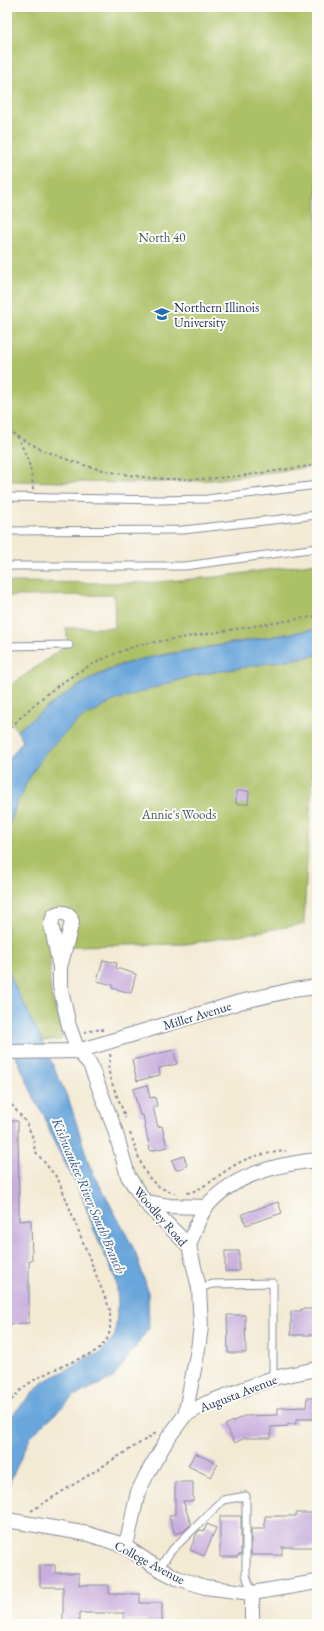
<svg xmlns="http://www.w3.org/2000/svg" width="324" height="1631" font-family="'EB Garamond',serif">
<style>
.green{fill:#acc065;stroke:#647862}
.water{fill:#69a6db;stroke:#426a9c}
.building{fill:#c8aedd}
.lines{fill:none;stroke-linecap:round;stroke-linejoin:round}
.lane-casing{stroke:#878c99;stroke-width:9}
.street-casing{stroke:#878c99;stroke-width:16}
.path{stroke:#878c99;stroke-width:2;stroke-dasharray:3 3;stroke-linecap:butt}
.lane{stroke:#fff;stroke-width:7}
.street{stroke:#fff;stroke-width:14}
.labels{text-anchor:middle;stroke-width:4;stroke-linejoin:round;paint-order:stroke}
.park-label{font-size:13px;fill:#465a60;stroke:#fdfcf7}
.poi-label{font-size:13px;fill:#1b2f5e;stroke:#fdfcf7;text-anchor:start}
.street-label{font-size:13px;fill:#1b2f5e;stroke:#fdfcf7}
.water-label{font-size:14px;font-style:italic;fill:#36598a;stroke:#fdfcf7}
</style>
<rect width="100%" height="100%" fill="#fdfcf7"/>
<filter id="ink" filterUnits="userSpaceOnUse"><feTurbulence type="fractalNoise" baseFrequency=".025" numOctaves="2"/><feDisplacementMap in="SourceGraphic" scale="8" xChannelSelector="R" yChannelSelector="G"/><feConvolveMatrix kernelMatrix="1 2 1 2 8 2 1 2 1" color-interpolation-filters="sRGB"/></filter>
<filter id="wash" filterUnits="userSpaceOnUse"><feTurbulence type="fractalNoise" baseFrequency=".012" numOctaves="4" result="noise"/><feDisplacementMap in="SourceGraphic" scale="16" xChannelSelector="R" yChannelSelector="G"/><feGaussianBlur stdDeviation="0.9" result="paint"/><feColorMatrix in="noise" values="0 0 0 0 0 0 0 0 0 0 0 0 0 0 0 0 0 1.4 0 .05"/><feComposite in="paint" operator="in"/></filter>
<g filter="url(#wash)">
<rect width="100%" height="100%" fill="#f3ead4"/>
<g class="green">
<polygon points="7,7 317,7 317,466 212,480 132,483 7,481"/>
<polygon points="317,563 317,629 165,654 119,665 89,679 47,707 17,731 7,715 7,686 10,686 68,644 66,628 115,628 114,595 7,596 7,582 145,583 216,577"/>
<path d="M 317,655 C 317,745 307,834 304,924 L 187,944 L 70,946 L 74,932 L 58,907 C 53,932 47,968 51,993 C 53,1006 65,1029 61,1040 L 42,1041 C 38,1034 33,1026 29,1019 C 28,1015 28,1011 26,1007 C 18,994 11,980 7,965 L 7,831 L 18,800 C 23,795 23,790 26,784 C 31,774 38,762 45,753 C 72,719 110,699 151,687 C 165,684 178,681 191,676 Z"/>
</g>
<g class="water">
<path d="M 317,629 L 317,655 L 191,676 L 113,701 L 92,714 L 86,714 L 75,723 L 45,753 L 25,785 L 22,796 L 18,800 L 7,831 L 7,762 L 23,741 L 17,731 C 55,700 93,672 141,659 Z"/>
<path d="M 7,965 C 11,981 19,994 26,1008 C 30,1015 31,1021 36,1028 L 70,1103 L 90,1167 L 135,1251 L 148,1291 L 149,1328 L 113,1378 L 74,1396 L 31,1436 L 7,1488 L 7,1428 L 13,1414 L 43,1382 L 75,1366 L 87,1357 L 101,1353 L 115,1335 L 118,1303 L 116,1280 L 95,1233 L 81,1194 L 52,1138 L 44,1115 L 37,1104 L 7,1036 Z"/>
</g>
<g id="blocks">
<g class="building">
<polygon points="236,791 249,791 248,804 236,804"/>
<polygon points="103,960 117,963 116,968 136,974 131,993 112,988 113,985 97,981"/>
<polygon points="173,1050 177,1064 159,1068 160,1075 137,1081 132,1060"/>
<polygon points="147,1085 150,1098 155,1097 157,1106 153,1107 158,1127 162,1126 167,1147 150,1151 143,1115 140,1115 133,1089"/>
<polygon points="7,1121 18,1121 19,1221 31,1220 32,1261 29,1261 29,1323 7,1324"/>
<polygon points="184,1156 187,1166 176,1170 172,1160"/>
<polygon points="278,1202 282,1213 246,1225 242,1214"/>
<rect x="225" y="1251" width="14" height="20"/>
<polygon points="301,1309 317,1309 317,1335 291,1335 291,1311 301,1311"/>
<polygon points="227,1315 245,1315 246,1353 228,1353"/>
<polygon points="307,1398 317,1398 317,1419 296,1419 296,1424 288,1424 288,1426 271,1427 271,1438 244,1438 235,1443 225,1425 244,1416 278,1415 278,1408 306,1407"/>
<polygon points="195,1453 218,1464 211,1477 188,1466"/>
<polygon points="175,1482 193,1482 193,1501 183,1501 191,1524 184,1531 175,1534 169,1516 175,1514"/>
<polygon points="296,1513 317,1513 317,1547 282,1547 282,1555 251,1555 251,1529 265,1529 265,1516 296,1516"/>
<polygon points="220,1516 241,1516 241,1555 238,1555 238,1557 220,1557"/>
<polygon points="207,1524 216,1528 204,1556 190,1550 197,1533 200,1530 204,1531"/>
<polygon points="40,1565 55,1565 55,1573 79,1573 79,1585 109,1585 109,1594 140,1594 140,1603 162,1603 162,1624 146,1624 146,1620 124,1620 124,1613 79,1613 79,1624 63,1624 63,1587 40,1587"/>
</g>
</g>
</g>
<g filter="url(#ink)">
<use href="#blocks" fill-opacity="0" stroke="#878c99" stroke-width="1"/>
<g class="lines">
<g class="lane-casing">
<g id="lane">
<polyline points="7,497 161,500 207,499 317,485"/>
<polyline points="7,531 183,530 317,515"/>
<polyline points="7,566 185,566 317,548"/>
<polyline points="7,646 69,645"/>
<polyline points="199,1288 213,1284 273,1283 273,1378"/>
<polyline points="159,1569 170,1552 223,1500 246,1496 246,1575 252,1593"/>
</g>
</g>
<g class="street-casing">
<g id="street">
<path d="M 60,967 L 72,922 C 70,912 62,911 54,915 L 51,924 L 60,967 L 60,986 L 69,1026 L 78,1051 L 90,1064 L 115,1130 L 128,1176 L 145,1202 L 189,1246 L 199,1288 L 201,1327 L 198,1349 L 185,1415"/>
<polyline points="7,1052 78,1051 240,1002 292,990 317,987"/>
<polyline points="146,1202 169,1206 206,1207"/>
<path d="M 189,1246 C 194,1233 198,1218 206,1207 C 232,1175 278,1164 317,1160"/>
<polyline points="7,1520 88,1534 123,1545 159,1569 177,1578 205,1587 252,1593 317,1582"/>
<polyline points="123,1545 128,1537 138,1492 147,1474 168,1438 185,1415 207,1403 273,1378 317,1369"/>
<polyline points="252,1593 252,1624"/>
</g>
</g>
<g class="path">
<path d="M 7,430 C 62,466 134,482 199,479 C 238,478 278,470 317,465"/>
<path d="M 16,436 C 27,454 32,468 33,490"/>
<path d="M 7,732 C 43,691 90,659 143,644 L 317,616"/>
<polyline points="84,1032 102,1029 102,1031"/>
<path d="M 110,1054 C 112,1060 107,1065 109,1072 C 112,1088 121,1102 125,1118"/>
<path d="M 7,1094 L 10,1103 L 26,1122 L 33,1138 L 35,1151 L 58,1179 L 110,1310 C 110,1321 112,1333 105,1342 C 97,1353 85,1356 74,1361 C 47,1373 23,1381 7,1407"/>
<path d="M 130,1133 C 141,1160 142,1185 175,1193"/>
<path d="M 187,1193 C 202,1191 222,1172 235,1165 C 251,1155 269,1153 286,1151"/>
<polyline points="31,1511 156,1433"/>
</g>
<use href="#lane" class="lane"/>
<use href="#street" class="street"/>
</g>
</g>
<defs>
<g id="university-bare" transform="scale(1.2)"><path d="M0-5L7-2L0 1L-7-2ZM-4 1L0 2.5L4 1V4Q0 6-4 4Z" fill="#1f6fb2" stroke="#fdfcf7" stroke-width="2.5" paint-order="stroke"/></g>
</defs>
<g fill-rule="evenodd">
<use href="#university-bare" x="162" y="314"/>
</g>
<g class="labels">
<g class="park-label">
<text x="162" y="242">North 40</text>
<text x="179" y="819">Annie's Woods</text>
</g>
<g class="poi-label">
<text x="174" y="312">Northern Illinois<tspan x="174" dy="15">University</tspan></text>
</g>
<g class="street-label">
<text transform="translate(197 1015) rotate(-17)" y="5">Miller Avenue</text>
<text transform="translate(161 1216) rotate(49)" y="5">Woodley Road</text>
<text transform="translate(238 1393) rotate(-21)" y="5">Augusta Avenue</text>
<text transform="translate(150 1562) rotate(28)" y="5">College Avenue</text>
</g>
<g class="water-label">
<text transform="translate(89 1196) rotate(67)" y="5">Kishwaukee River South Branch</text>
</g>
</g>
<rect width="324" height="1631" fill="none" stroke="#fdfcf7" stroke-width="24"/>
</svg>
